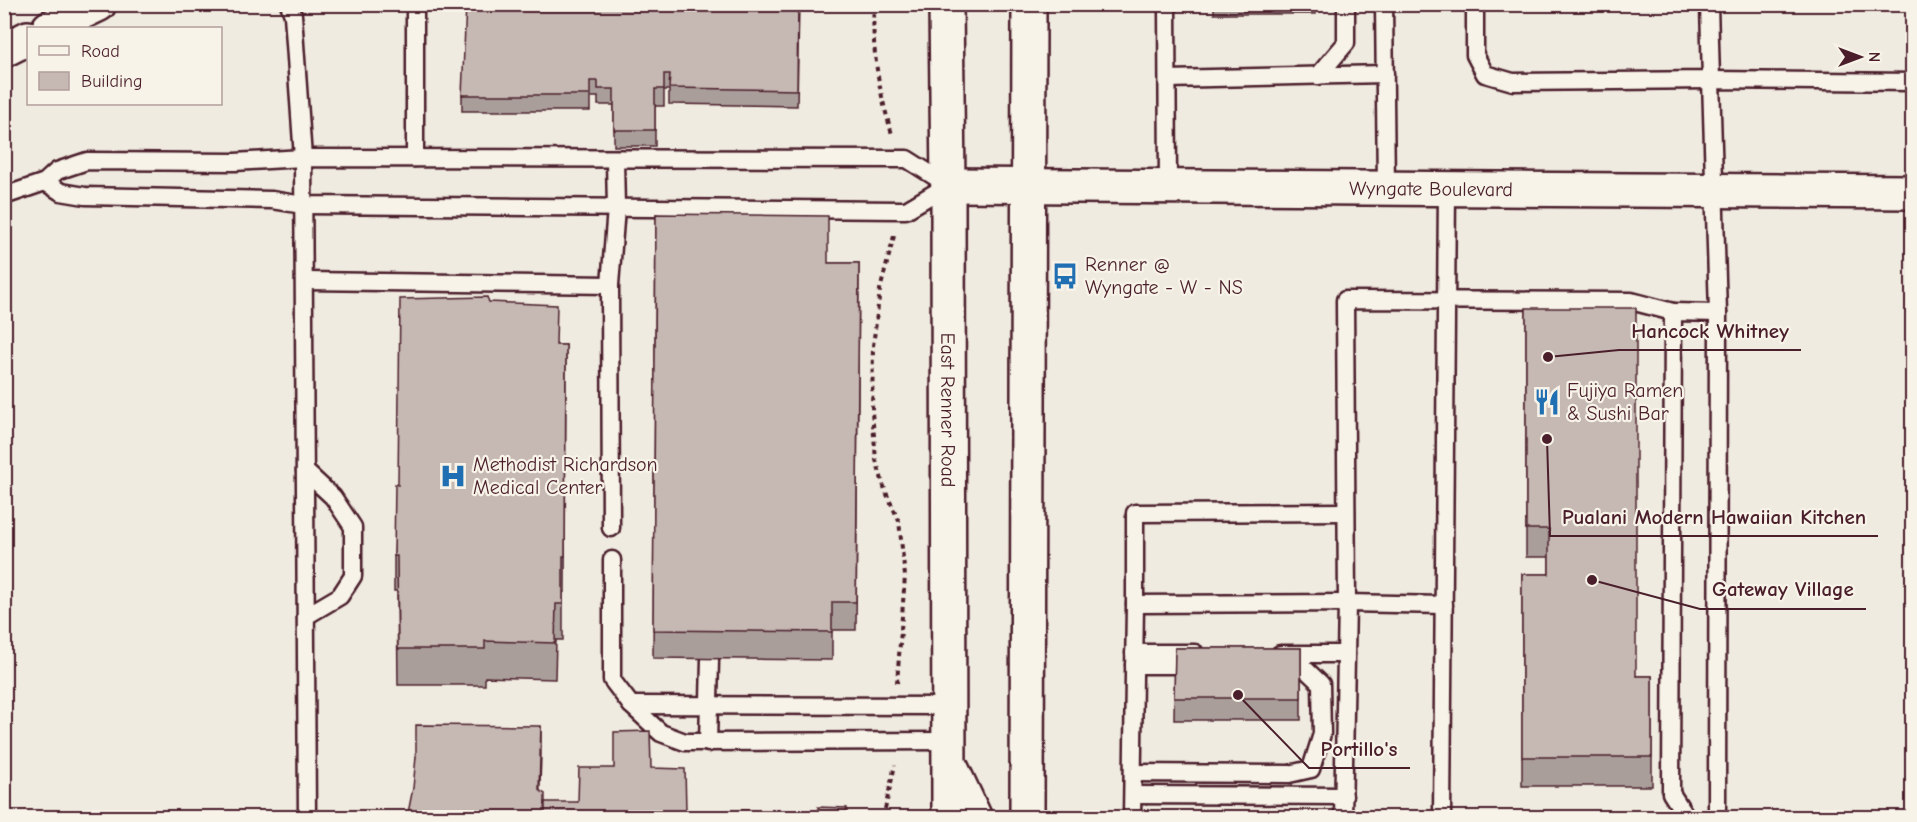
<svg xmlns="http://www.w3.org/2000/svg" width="1917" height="822" font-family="'Comic Neue',sans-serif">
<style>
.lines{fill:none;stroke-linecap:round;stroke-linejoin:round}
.service-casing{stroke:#4a1f2b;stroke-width:21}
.minor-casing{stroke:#4a1f2b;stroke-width:38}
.secondary-casing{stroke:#4a1f2b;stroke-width:38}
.path{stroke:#4a1f2b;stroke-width:4;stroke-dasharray:4.5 4.5;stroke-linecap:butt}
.service{stroke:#f7f3e8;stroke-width:16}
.minor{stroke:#f7f3e8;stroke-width:33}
.secondary{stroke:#f7f3e8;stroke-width:33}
.wall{fill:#aa9e9a;stroke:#4a1f2b;stroke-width:1.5}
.shaded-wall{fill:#8b817d;stroke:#4a1f2b;stroke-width:1.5}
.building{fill:#c6b8b3;stroke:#4a1f2b;stroke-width:1.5}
.labels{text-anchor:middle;stroke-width:4.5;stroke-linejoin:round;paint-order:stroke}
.street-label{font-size:20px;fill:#4a1f2b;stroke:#f7f3e8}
.poi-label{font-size:20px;fill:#4a1f2b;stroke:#f7f3e8;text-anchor:start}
.leader{fill:none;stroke:#4a1f2b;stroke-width:2}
.callout-dot{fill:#4a1f2b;stroke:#f7f3e8;stroke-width:2}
.callout-label{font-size:21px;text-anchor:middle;font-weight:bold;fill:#4a1f2b;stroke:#f7f3e8;stroke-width:4.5;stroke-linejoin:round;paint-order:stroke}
</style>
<rect width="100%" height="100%" fill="#f0ebe0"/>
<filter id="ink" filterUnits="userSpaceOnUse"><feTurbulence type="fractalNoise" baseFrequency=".0167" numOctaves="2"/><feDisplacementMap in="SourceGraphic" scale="12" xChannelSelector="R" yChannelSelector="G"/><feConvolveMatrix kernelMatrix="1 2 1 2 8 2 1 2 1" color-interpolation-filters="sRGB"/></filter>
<g filter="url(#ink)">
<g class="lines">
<g class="service-casing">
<g id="service">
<polyline points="289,4 293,15 303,158 307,818"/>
<polyline points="415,4 415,158"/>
<polyline points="1167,4 1168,188"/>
<polyline points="1384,4 1386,189"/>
<polyline points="1475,4 1475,55 1485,74 1513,82 1711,80 1709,4"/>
<polyline points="1318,76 1346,43 1346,4"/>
<polyline points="1168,79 1385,74"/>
<polyline points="4,196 45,182 57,171 87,161 235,162 303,158 907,159 948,185 906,210 900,210 303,205 272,200 85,196 61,192 45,182"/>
<polyline points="305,281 610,285"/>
<polyline points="305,471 333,497 353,527 353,576 340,596 306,616"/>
<polyline points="611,528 610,285 616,208 615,160"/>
<polyline points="612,560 612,680 631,705 661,733 685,742 949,741"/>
<polyline points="1444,605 1347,603 1345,300 1631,301 1673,312"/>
<polyline points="1134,653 1195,653"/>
<polyline points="1280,654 1346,654"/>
<polyline points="1134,665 1197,665"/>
<polyline points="631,705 948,706"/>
<polyline points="708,743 710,659"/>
<polyline points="1133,773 1289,774 1311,769 1322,734 1321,684 1301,665 1279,665"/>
<polyline points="1133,795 1344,796"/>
<polyline points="1132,818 1135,604"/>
<polyline points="1343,818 1347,603 1135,604 1135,513 1346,512"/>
<polyline points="1442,818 1447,189"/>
<polyline points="1687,818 1671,793 1673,312 1718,313"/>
<polyline points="1715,818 1717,814 1718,313 1711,80 1912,82"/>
</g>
</g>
<g class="minor-casing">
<g id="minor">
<path id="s1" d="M 948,185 L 1912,192"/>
</g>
</g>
<g class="secondary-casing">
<g id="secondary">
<path id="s2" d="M 946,4 L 948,185 L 949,818"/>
<polyline points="49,28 99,4"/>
<polyline points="4,50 28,38"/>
<polyline points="952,769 975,818"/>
<polyline points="1027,818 1029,4"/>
</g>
</g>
<g class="path">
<path d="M 874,4 C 871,48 879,92 892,134"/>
<polyline points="894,236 880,290 873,346 872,412 876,460 885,490 899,521 905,576 897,683"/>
<polyline points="883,818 895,765"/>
</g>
<use href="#service" class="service"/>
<use href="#minor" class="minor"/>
<use href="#secondary" class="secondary"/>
</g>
<g class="wall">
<polygon points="799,4 797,106 669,104 669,90 664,90 664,106 655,106 655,146 614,146 614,105 598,105 598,97 590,97 590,111 462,111 462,95"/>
<rect x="1214" y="4" width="102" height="10"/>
<polygon points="656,214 828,263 859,263 856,630 832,630 832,660 653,658"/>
<polygon points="489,302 557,345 566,345 565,592 563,592 563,640 556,640 555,679 485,677 485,685 398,685 397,591 394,591 394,556 398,485"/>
<polygon points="1526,308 1636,676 1652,676 1652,786 1522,786 1522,574 1549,574 1549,557 1526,557"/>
<polygon points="1175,648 1301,648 1301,720 1174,720"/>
</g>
<polygon class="shaded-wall" points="541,726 541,754 539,818 539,790"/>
<g class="building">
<polygon points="466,4 798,4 797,90 669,88 670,74 664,74 664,89 655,89 655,130 614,130 614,89 598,89 598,81 590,81 590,95 462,95"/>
<polygon points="656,214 828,216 828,263 859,263 856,602 832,602 832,632 653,630"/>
<polygon points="487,297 489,302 557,305 556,345 566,345 565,556 563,556 563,604 556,604 555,643 485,641 485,649 398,649 397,556 394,556 395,484 398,485 400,299"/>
<polygon points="1526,308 1636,308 1636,676 1652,676 1652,757 1522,757 1522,574 1549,574 1549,529 1526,529"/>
<polygon points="1175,648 1301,648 1301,698 1174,698"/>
<polygon points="416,725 541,726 539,790 545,794 545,818 407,818 413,788 416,757"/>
<polygon points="650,731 651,768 685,769 686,810 818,811 818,807 847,808 847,818 545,818 545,802 578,802 579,768 614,768 614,732"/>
</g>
</g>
<defs>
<g id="bus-bare" transform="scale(2.07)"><path d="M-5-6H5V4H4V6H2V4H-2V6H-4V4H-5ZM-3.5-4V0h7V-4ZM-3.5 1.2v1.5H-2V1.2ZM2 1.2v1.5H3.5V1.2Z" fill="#1f6fb2" stroke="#f7f3e8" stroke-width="2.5" paint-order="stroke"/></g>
<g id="restaurant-bare" transform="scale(2.07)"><path d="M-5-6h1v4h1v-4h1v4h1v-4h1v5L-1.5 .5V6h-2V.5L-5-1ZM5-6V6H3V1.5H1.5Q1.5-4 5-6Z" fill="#1f6fb2" stroke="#f7f3e8" stroke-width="2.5" paint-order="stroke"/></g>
<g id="hospital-bare" transform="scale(2.07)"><path d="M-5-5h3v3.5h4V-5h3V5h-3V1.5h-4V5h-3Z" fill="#1f6fb2" stroke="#f7f3e8" stroke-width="2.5" paint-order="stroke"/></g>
</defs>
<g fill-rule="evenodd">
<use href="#bus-bare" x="1065" y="276"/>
<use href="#restaurant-bare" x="1547" y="402"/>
<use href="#hospital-bare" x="453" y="476"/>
</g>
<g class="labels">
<g class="street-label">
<text dy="7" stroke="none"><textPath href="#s1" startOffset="483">Wyngate Boulevard</textPath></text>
<text dy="7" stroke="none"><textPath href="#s2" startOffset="406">East Renner Road</textPath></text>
</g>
<g class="poi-label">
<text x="1085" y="271">Renner @<tspan x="1085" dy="23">Wyngate - W - NS</tspan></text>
<text x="1567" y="397">Fujiya Ramen<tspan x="1567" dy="23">&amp; Sushi Bar</tspan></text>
<text x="473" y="471">Methodist Richardson<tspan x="473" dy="23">Medical Center</tspan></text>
</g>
</g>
<path class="leader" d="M1548 357L1619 350H1801M1547 439L1550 536H1878M1592 580L1700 609H1866M1238 695L1309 768H1410"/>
<g class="callout-dot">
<circle cx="1548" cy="357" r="6"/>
<circle cx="1547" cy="439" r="6"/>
<circle cx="1592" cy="580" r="6"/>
<circle cx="1238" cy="695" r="6"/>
</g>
<g class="callout-label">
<text x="1710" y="338">Hancock Whitney</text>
<text x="1714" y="524">Pualani Modern Hawaiian Kitchen</text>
<text x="1783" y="596">Gateway Village</text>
<text x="1359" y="756">Portillo's</text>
</g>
<rect width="1917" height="822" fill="none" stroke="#f7f3e8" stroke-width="24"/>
<rect x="12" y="12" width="1893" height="798" fill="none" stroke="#4a1f2b" stroke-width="2" filter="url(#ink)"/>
<rect x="27" y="27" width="195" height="78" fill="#f7f3e8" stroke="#b29e9c" stroke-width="1.5"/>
<rect x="39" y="46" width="30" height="9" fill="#f7f3e8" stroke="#b29e9c" stroke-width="1.5"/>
<text x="81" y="57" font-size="18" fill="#4a1f2b">Road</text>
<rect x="39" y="72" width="30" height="18" fill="#c6b8b3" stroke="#b29e9c" stroke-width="1.5"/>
<text x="81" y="87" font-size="18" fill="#4a1f2b">Building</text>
<g transform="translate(1860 57) rotate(90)" stroke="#f7f3e8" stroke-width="4.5" paint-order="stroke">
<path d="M0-4.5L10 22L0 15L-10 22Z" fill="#4a1f2b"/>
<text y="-9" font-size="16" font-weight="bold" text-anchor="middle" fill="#4a1f2b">N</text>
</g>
</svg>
